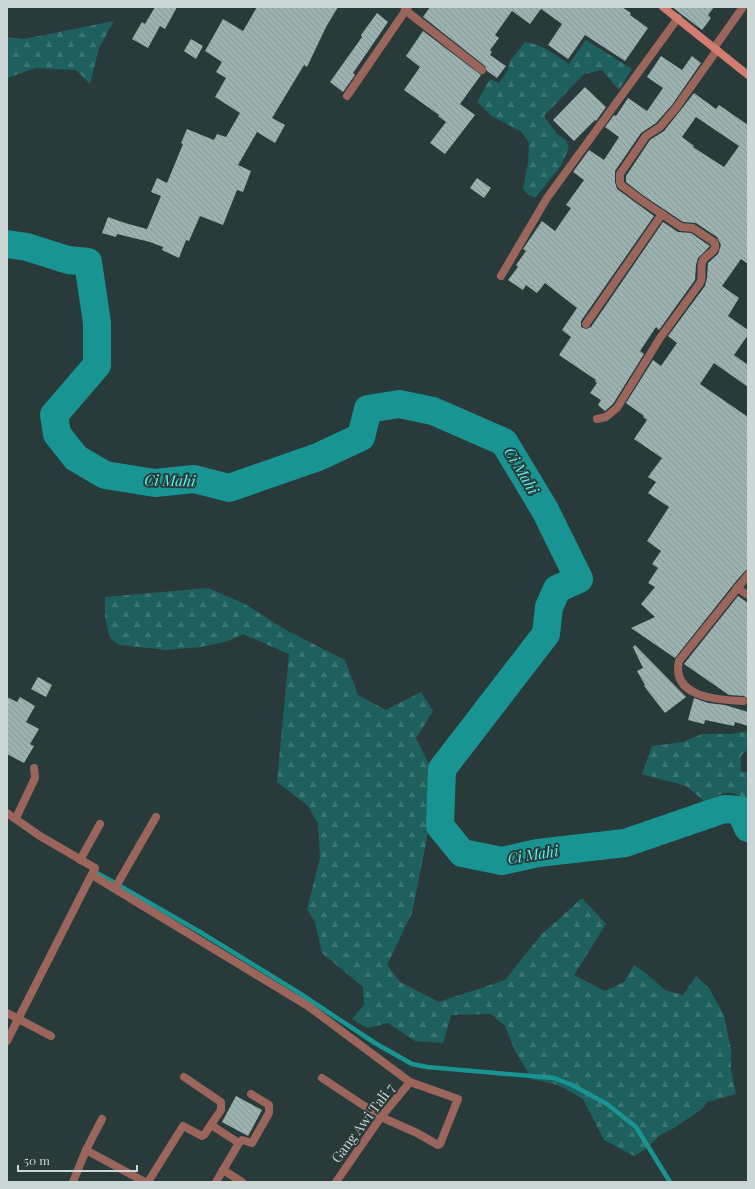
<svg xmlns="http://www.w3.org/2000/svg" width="755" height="1189" font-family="'Playfair Display',serif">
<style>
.forest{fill:url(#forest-firs)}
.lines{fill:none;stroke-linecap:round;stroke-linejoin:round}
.stream{stroke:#189592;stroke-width:4.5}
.river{stroke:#189592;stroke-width:28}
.building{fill:url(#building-back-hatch);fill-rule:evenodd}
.minor{stroke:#9b655c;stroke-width:8}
.secondary{stroke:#d27d6f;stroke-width:8}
.labels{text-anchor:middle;stroke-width:4;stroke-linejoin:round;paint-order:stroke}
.street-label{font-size:14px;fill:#cbd6d5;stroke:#283b3a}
.water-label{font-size:15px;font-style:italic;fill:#57f4ef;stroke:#283b3a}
</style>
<defs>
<pattern id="forest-firs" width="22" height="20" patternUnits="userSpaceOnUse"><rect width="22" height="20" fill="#1d605e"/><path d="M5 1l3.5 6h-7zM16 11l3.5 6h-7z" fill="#3c7674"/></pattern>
<pattern id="building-back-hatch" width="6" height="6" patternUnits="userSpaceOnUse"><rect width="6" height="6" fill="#9cb2b0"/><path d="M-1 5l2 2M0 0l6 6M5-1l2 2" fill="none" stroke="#849694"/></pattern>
</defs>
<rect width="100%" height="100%" fill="#283b3a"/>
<g class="forest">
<polygon points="114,21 99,48 90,84 76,70 36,68 7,78 7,37 24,39"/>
<path d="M 586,40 L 632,69 L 619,90 L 602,70 L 584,74 L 544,116 L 557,134 L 566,140 L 569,147 L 561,166 L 535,198 L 527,194 L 523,188 L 528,163 L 529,143 L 522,132 L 493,117 L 477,102 L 490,79 L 499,83 L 508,70 L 510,61 L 525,42 C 542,44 554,54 569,64 Z"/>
<polygon points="208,588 245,604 286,630 345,660 358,695 386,710 421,692 433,711 416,738 438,783 412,913 387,965 400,982 439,1002 505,980 541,935 582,898 606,924 574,975 605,991 624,982 634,965 647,974 665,990 683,995 696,976 709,988 724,1015 731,1050 731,1070 736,1094 707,1102 702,1109 674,1128 660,1135 646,1149 634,1156 604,1140 583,1099 558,1085 532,1079 515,1051 505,1026 491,1014 451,1015 443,1043 415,1041 388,1023 367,1028 352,1019 364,1005 363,987 322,953 315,922 307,909 320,858 318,824 308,806 277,782 289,654 243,634 228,641 201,647 167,650 119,645 110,638 105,618 105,597"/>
<path d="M 748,731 L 748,749 L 741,756 L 741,772 L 748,772 L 748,799 C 726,789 726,791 705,802 L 686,786 L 642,774 L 652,746 L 683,742 L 702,734 L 731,734 Z"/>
</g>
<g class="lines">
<g class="stream">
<polyline points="97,873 113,882"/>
<polyline points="120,886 200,932 296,991 375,1043 412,1064 427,1067 554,1078 572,1085 607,1104 636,1127 670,1182"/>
</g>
<polyline class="river" points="7,244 27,247 68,260 88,262 97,323 97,365 54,415 57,434 76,458 105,475 155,483 194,479 229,488 318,457 361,437 368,409 399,404 433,411 504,442 545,510 579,579 557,589 549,607 546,634 442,769 440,826 462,853 502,861 538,853 625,843 724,809 740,810 748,828"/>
</g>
<g class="building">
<polygon points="155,7 177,7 165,29 160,26 148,48 132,39 142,22 145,24"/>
<polygon points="257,7 338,7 326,27 307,67 304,65 272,118 285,125 275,143 257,132 238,165 251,171 243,192 237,190 223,225 200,216 189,241 186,240 179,258 162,250 163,247 150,242 117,234 116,237 102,233 108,217 125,223 147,229 161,196 151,192 157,178 167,183 183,144 181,143 187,129 214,140 217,134 226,137 240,113 215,97 226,78 216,72 222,62 205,51 223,19 243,31"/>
<polygon points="430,7 622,7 631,13 630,15 648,28 625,61 585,35 568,59 548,45 562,24 541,9 530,24 512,11 495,35 499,38 490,50 492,52 490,55 506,66 497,78 487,71 485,66 423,17"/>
<polygon points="672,7 714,7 708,15 711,18 702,30"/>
<polygon points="377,13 388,22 353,73 355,75 343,92 330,82 362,37 361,35"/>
<polygon points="423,31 481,75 460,104 475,115 445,154 430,143 446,122 438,116 439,115 404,90 420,67 406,56"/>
<polygon points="191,39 203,46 196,59 184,51"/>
<polygon points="661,56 682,70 692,56 701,63 672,105 656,123 641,133 615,171 615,182 617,189 654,216 581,321 581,327 586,329 591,327 663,222 678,232 691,233 710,246 698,258 696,265 695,280 659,330 656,327 640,351 644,354 613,404 605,411 598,405 601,400 590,393 597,383 595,381 596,380 559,355 571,337 562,330 577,308 545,283 537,293 526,285 523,290 508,280 518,267 516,265 526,251 523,249 542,221 555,231 571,208 566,205 584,180 573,172 589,150 604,160 619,137 605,127 614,115 616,116 628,98 647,111 663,88 647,77"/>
<polygon points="585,87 606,107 596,121 595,120 574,141 553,120"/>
<path d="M 694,93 L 716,109 L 719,105 L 748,125 L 748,264 L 741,259 L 722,286 L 739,298 L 728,316 L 748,330 L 748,335 L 734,355 L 748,365 L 748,387 L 714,363 L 700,384 L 748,417 L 748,569 L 744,572 L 733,585 L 675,658 L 631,628 L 655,617 L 641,604 L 655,587 L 648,583 L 658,568 L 652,564 L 661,551 L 647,541 L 669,507 L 648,493 L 656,482 L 648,477 L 662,458 L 634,439 L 647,420 L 643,417 L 644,416 L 626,403 L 653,360 L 661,366 L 677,343 L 668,336 L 705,286 L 707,278 L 708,263 L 718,254 L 721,245 L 717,237 L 696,223 L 683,222 L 644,196 L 626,182 L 626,176 L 650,140 L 664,131 L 680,111 ZM 696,117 L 739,146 L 724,167 L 693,147 L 694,146 L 682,137 Z"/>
<polygon points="477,178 491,188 484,198 470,188"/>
<polygon points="738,596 748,603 748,699 744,696 729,695 684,664"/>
<polygon points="635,645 686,697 665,713 644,686 645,685 637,671 643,668 633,647"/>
<polygon points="38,677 52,685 46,697 31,689"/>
<polygon points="7,697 17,702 20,697 35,706 26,722 39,729 30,744 34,746 24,763 7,754"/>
<polygon points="694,698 708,703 725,705 748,712 748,726 735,722 734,726 705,720 704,724 688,720"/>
<polygon points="236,1096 262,1110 248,1136 222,1122"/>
</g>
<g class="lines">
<g class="minor">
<polyline points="405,10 482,70"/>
<polyline points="714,48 743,7"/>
<polyline points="347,96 408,7"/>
<polyline points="501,276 547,198 678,18"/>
<polyline points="586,324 662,214"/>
<path d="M 597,419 L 606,417 L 617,408 L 660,338 L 700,283 C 704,276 699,268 703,260 C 707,254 719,251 714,242 L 693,228 L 681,227 L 641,200 L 621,185 L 620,182 L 620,174 L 646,136 L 660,127 L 676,108 L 717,50"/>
<polyline points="737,588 748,595"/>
<path d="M 743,701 C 717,700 671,697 679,661 L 748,575"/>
<polyline points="7,813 40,836 95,868 7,1041"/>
<polyline points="16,818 35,778 34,768"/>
<polyline points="80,860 100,824"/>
<polyline points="92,875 308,1006 410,1082"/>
<polyline points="115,888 156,817"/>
<polyline points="7,1013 51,1036"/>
<polyline points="322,1078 381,1117 417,1133 438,1145 440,1144 458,1099 410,1082 381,1117 336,1182"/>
<polyline points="211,1125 239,1143"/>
<polyline points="86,1150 145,1182"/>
<polyline points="223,1170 242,1182"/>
<polyline points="73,1182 86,1150 102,1119"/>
<polyline points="148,1182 183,1126 202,1136 204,1135 221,1110 221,1102 184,1077"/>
<polyline points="216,1182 239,1143 242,1140 252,1143 269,1113 269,1105 251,1094"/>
</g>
<polyline class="secondary" points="663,7 748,75"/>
</g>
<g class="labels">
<g class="street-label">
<text transform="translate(363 1123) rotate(-53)" y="5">Gang Awi Tali 7</text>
</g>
<g class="water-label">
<text transform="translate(521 471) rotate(59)" y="5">Ci Mahi</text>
<text transform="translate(170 481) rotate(1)" y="5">Ci Mahi</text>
<text transform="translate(533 855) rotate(-9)" y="5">Ci Mahi</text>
</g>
</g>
<rect width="755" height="1189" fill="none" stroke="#cbd6d5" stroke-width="16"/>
<path d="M18 1165v6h119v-6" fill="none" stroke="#cbd6d5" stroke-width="2"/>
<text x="24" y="1165" font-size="12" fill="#cbd6d5" stroke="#283b3a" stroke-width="3" paint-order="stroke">50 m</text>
</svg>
